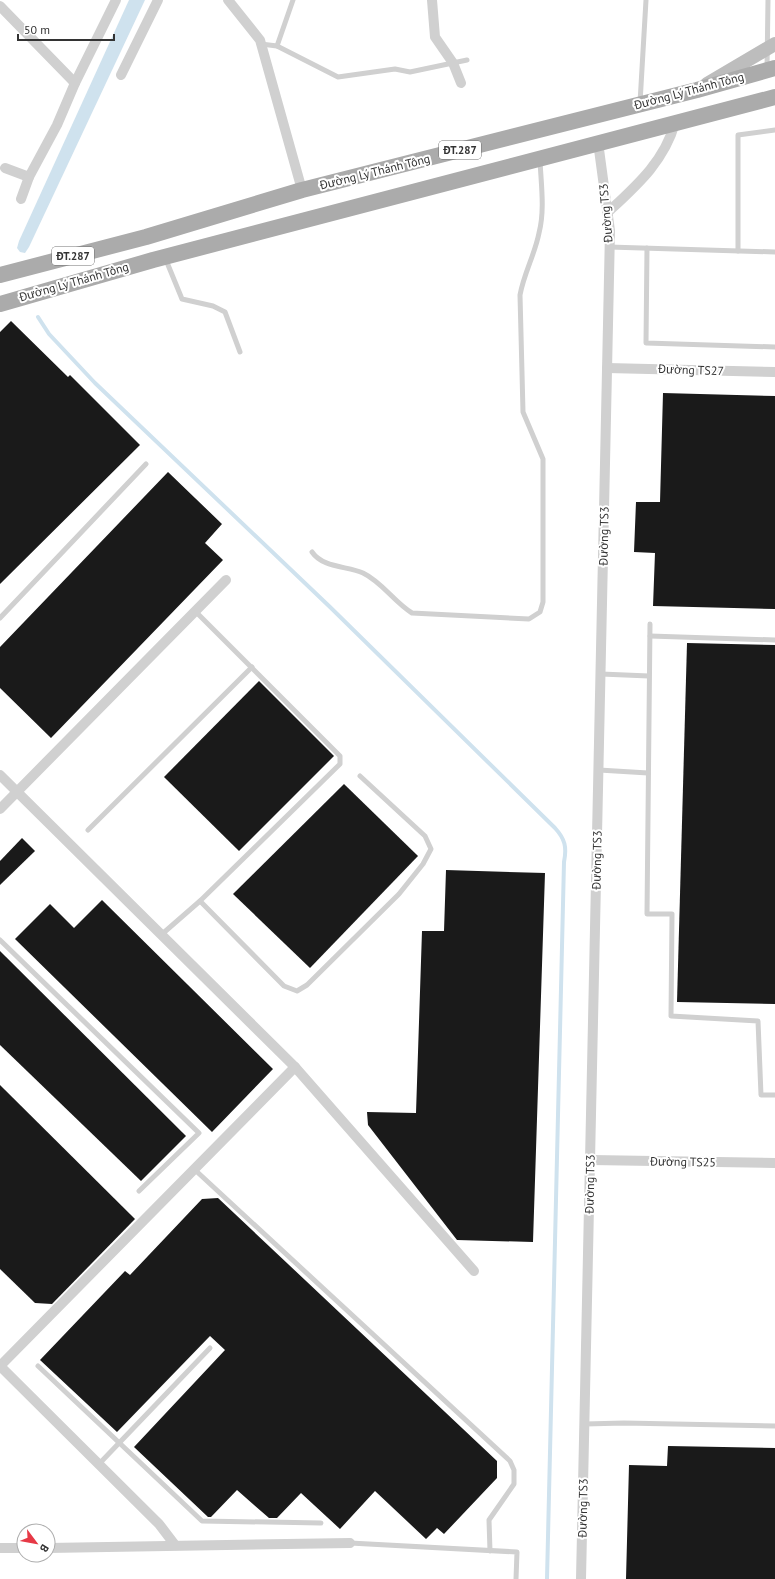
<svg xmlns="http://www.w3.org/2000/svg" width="775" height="1579" font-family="'PT Sans',sans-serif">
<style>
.water{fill:#cfe2ee}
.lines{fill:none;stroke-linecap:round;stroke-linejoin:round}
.stream{stroke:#cfe2ee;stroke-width:4}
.building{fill:#1a1a1a}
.service{stroke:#d0d0d0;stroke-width:5}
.minor{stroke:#d0d0d0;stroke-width:10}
.secondary{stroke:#bdbdbd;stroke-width:14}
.primary{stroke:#ababab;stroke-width:16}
.labels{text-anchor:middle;stroke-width:4;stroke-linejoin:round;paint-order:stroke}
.shield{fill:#fff;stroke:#707070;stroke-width:1}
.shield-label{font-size:11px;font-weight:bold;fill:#333}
.street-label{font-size:12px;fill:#333;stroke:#fff}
</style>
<rect width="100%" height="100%" fill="#fff"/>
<polygon class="water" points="129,0 145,0 29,247 25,253 20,252 17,248 19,241"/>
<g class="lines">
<path class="stream" d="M 38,317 L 49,334 L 95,383 L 330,607 L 555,828 C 565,839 567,847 564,862 L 547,1579"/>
</g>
<g class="building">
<polygon points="11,321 68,377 70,375 140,445 0,584 0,332"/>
<polygon points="663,393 775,396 775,609 653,606 655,553 634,552 636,502 660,502"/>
<polygon points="168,472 222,524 205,543 223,560 51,738 0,688 0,647"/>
<polygon points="687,643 775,645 775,1004 677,1002"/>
<polygon points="259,681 334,756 239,851 164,777"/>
<polygon points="344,784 418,856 310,968 233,894"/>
<polygon points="22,838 35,851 0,885 0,861"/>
<polygon points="446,870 545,873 533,1242 457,1240 368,1125 367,1112 416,1113 422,931 444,931"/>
<polygon points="102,900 273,1069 212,1132 15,939 50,904 74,928"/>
<polygon points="0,951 186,1136 141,1181 0,1045"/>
<polygon points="0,1085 135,1219 52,1304 35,1303 0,1269"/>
<polygon points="218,1198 497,1461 497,1478 444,1534 437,1528 426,1539 375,1491 340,1529 301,1493 277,1518 269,1518 237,1490 211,1517 208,1517 134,1447 225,1350 210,1336 117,1432 40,1360 125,1271 130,1275 202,1199"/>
<polygon points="668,1446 775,1448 775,1579 626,1579 629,1465 667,1466"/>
</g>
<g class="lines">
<g class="service">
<polyline points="261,44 277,46 338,77 395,69 410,72 467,60"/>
<polyline points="277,46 293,0"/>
<polyline points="767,69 768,0"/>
<polyline points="640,103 646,0"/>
<polyline points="609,247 775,252"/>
<polyline points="647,248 646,343 775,347"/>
<polyline points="738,251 738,135 775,130"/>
<polyline points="166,260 182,299 213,306 225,312 240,352"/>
<path d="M 312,552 C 323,568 347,566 363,573 C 382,582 394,602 412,613 L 529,619 L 540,612 L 543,602 L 543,459 L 523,412 L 520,295 C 524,273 535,254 539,233 C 545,210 541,184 540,160"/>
<polyline points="0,618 146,464"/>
<polyline points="650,624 647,914 672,914 671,1016 758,1021 761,1095 775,1095"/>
<polyline points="650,636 775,640"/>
<polyline points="601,674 649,676"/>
<polyline points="599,770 648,773"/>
<polyline points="88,830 252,667"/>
<polyline points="200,901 284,986 297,991 307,985 399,894 423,864 431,849 425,836 360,776"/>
<polyline points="161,935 200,901 340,764 340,756 195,611"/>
<polyline points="0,940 199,1133 139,1191"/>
<polyline points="194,1169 510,1461 514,1470 514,1484 489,1520 490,1551"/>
<polyline points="38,1366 202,1521 321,1523"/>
<polyline points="585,1424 624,1423 775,1426"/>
<polyline points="99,1464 210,1348"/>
<polyline points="350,1543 517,1552 516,1579"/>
</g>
<g class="minor">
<polyline points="228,0 260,40 302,190"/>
<polyline points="432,0 435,37 453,63 461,83"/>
<polyline points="0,6 75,83"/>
<polyline points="121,75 158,0"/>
<polyline points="5,168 29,177"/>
<polyline points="21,199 29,177 57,125 75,83 116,0"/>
<path d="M 607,213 C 636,186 664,162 675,123"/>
<polyline points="607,368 775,372"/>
<polyline points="0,775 295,1067 474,1271"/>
<polyline points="0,809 226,580"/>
<polyline points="591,1160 775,1163"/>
<polyline points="0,1366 295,1067"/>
<polyline points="0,1366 159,1524 175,1545"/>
<polyline points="0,1548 24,1548"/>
<polyline points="48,1548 350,1543"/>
<polyline points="581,1579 610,231 598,142"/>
</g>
<polyline class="secondary" points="707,84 775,44"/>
<g class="primary">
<polyline points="0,275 146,237 302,190 697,90 775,68"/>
<polyline points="0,304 153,260 775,97"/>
</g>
</g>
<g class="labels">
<g class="shield">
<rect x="439" y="141" width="42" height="18" rx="3"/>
<rect x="52" y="247" width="42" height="18" rx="3"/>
</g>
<g class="shield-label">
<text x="460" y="154">ĐT.287</text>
<text x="73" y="260">ĐT.287</text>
</g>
<g class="street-label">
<text transform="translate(689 91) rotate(-15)" y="4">Đường Lý Thánh Tông</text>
<text transform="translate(375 172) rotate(-14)" y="4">Đường Lý Thánh Tông</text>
<text transform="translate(606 213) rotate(-95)" y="4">Đường TS3</text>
<text transform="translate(74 282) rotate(-16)" y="4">Đường Lý Thánh Tông</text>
<text transform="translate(691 370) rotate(2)" y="4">Đường TS27</text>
<text transform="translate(604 536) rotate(-89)" y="4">Đường TS3</text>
<text transform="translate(597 860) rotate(-89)" y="4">Đường TS3</text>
<text transform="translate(683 1162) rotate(1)" y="4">Đường TS25</text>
<text transform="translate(590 1184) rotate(-89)" y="4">Đường TS3</text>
<text transform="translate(583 1508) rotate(-89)" y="4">Đường TS3</text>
</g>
</g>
<g transform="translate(36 1543) rotate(122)"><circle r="19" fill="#ffffff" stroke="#adadad"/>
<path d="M0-3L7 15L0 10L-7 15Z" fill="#e63946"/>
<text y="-6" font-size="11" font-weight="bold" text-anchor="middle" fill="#333333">B</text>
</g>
<path d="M18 34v6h96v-6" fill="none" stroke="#333333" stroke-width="2"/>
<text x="24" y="34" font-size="12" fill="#333333" stroke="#ffffff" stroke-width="3" paint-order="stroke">50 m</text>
</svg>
